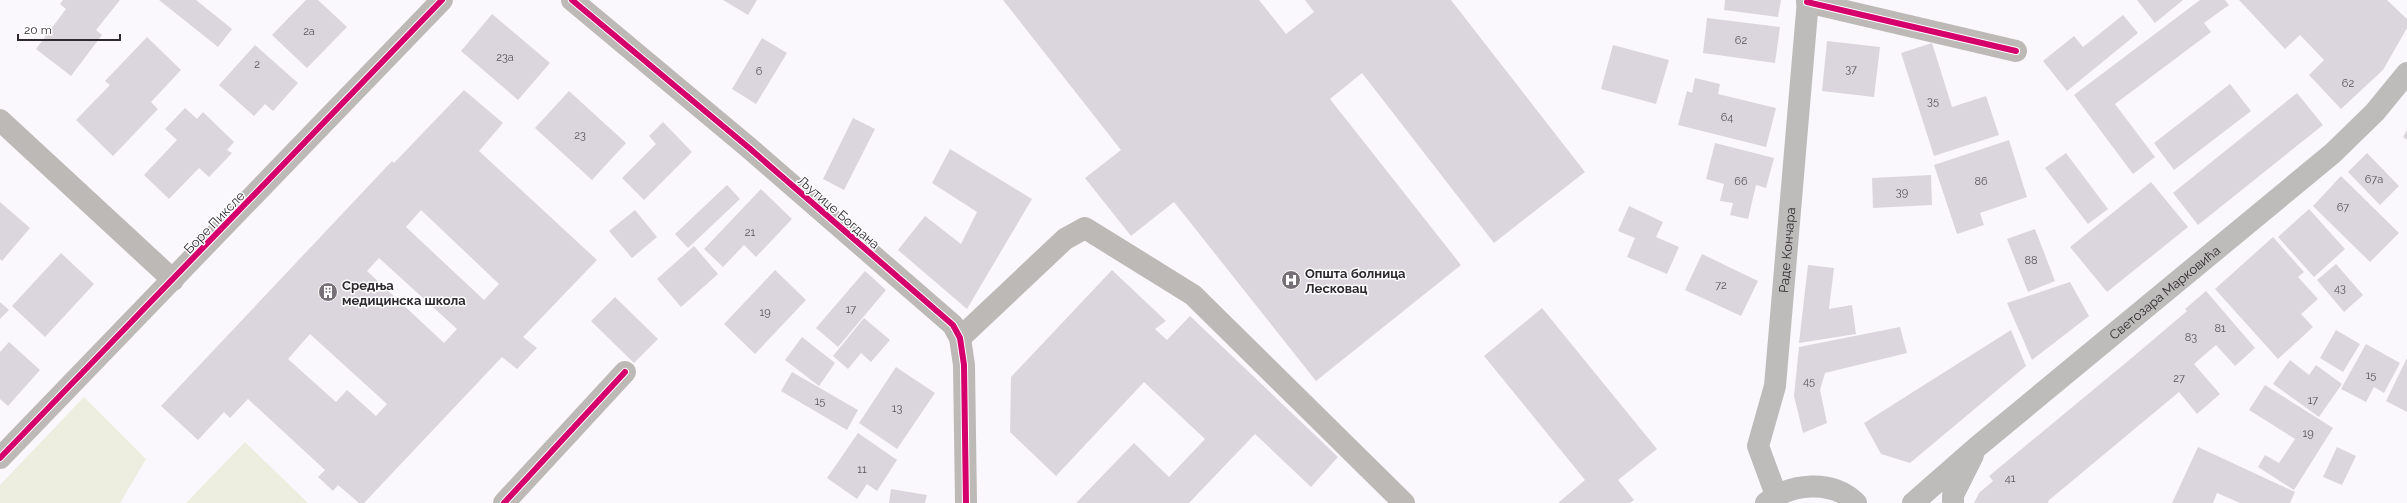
<svg xmlns="http://www.w3.org/2000/svg" width="2407" height="503" font-family="Raleway,sans-serif">
<style>
.green{fill:#edeee0}
.building{fill:#dbd6de;fill-rule:evenodd}
.lines{fill:none;stroke-linecap:round;stroke-linejoin:round}
.minor{stroke:#bcb9b6;stroke-width:22}
.major{stroke:#bebcbb;stroke-width:22}
.cycleway-casing{stroke:#fff;stroke-width:8}
.cycleway{stroke:#d6006c;stroke-width:6}
.labels{text-anchor:middle;stroke-width:3;stroke-linejoin:round;paint-order:stroke}
.number-label{font-size:11px;fill:#58545b}
.street-label{font-size:13px;fill:#2d292f;stroke:#fff}
.poi-label{font-size:13px;font-weight:bold;fill:#2d292f;stroke:#fff;text-anchor:start}
</style>
<rect width="100%" height="100%" fill="#faf8fc"/>
<g class="green">
<polygon points="84,397 146,459 120,503 0,503 0,485"/>
<polygon points="245,442 308,503 186,503"/>
</g>
<g class="building">
<polygon points="63,0 120,0 96,30 102,35 71,76 36,49 66,9 60,4"/>
<polygon points="159,0 196,0 232,29 218,47"/>
<polygon points="306,0 318,0 347,27 307,68 272,35"/>
<polygon points="723,0 757,0 748,15"/>
<polygon points="1003,0 1259,0 1286,34 1314,12 1305,0 1451,0 1585,172 1494,243 1362,73 1330,99 1461,265 1316,381 1174,202 1131,236 1085,178 1121,150"/>
<polygon points="1725,0 1781,0 1778,17 1724,10"/>
<polygon points="2137,0 2183,0 2155,23"/>
<polygon points="2200,0 2225,0 2229,5 2204,23 2211,32 2115,104 2155,157 2133,174 2074,95"/>
<polygon points="2239,0 2387,0 2407,19 2407,28 2383,70 2341,109 2309,75 2324,60 2300,35 2285,49"/>
<polygon points="492,14 550,63 518,100 461,51"/>
<polygon points="2123,15 2138,33 2067,91 2043,61 2074,36 2083,47"/>
<polygon points="1707,18 1780,27 1775,63 1703,53"/>
<polygon points="147,37 181,70 151,102 158,109 113,156 76,120 110,85 105,81"/>
<polygon points="762,38 787,53 756,104 732,89"/>
<polygon points="1827,41 1880,47 1874,97 1822,91"/>
<polygon points="1932,43 1952,107 1986,96 1999,135 1934,156 1901,53"/>
<polygon points="255,45 298,83 273,111 265,104 254,116 219,85"/>
<polygon points="1613,45 1669,60 1656,104 1601,89"/>
<polygon points="1695,78 1720,84 1718,94 1776,108 1766,147 1678,125 1687,91 1692,93"/>
<polygon points="2230,84 2251,111 2174,170 2154,143"/>
<path d="M 464,90 L 503,123 L 479,151 L 597,260 L 523,337 L 537,348 L 517,369 L 502,357 L 364,503 L 359,503 L 338,485 L 333,491 L 318,477 L 325,470 L 248,399 L 230,418 L 224,412 L 198,440 L 161,406 L 392,161 L 394,163 ZM 421,210 L 499,284 L 484,300 L 406,227 ZM 379,258 L 457,329 L 444,343 L 367,271 ZM 310,334 L 387,404 L 376,416 L 347,390 L 336,402 L 288,359 Z"/>
<polygon points="569,91 626,143 592,180 535,128"/>
<polygon points="2297,93 2323,125 2198,225 2173,193"/>
<polygon points="185,108 197,119 203,112 234,142 227,150 232,153 209,177 199,168 169,199 144,175 177,140 165,129"/>
<polygon points="853,118 875,129 844,190 823,179"/>
<polygon points="663,122 692,152 644,200 622,178 656,144 649,136"/>
<polygon points="2407,130 2407,140 2403,137"/>
<polygon points="2009,140 2027,197 1980,213 1984,225 1957,234 1934,165"/>
<polygon points="1715,143 1774,158 1766,188 1756,185 1748,219 1730,215 1733,203 1720,201 1724,184 1706,179"/>
<polygon points="950,149 1032,199 967,309 898,250 925,216 961,244 977,212 932,183"/>
<polygon points="2066,153 2108,209 2088,224 2045,168"/>
<polygon points="2367,153 2399,186 2380,205 2348,172"/>
<polygon points="1931,175 1932,205 1873,208 1872,178"/>
<polygon points="2341,176 2399,233 2370,262 2313,206"/>
<polygon points="2151,182 2188,227 2107,292 2070,247"/>
<polygon points="727,185 740,199 688,248 675,234"/>
<polygon points="761,189 792,219 756,257 744,245 723,267 704,249"/>
<polygon points="0,202 30,228 2,261 0,259"/>
<polygon points="1629,206 1663,222 1656,237 1679,247 1667,274 1627,257 1635,238 1618,231"/>
<polygon points="2309,209 2345,249 2314,277 2278,237"/>
<polygon points="635,210 657,237 632,258 609,231"/>
<polygon points="2035,229 2055,281 2028,292 2007,239"/>
<polygon points="2273,237 2304,272 2298,277 2318,299 2301,314 2313,327 2278,359 2215,289"/>
<polygon points="694,246 718,274 681,307 657,279"/>
<polygon points="61,253 94,284 45,337 12,306"/>
<polygon points="1702,254 1758,281 1741,316 1685,290"/>
<polygon points="2336,264 2363,295 2344,312 2317,280"/>
<polygon points="1808,265 1834,268 1829,309 1852,305 1856,334 1799,343"/>
<polygon points="775,270 806,300 755,354 724,324"/>
<polygon points="1112,270 1166,321 1155,329 1167,340 1190,316 1338,457 1311,487 1255,434 1189,503 1076,503 1134,443 1169,477 1205,439 1144,382 1056,476 1010,432 1011,377"/>
<polygon points="865,271 886,290 838,347 816,328"/>
<polygon points="2070,282 2089,316 2032,360 2007,303"/>
<polygon points="2206,291 2255,348 2235,366 2216,345 2194,364 2220,394 2197,414 2179,392 2048,501 2049,503 1974,503 1979,493 1993,481 1989,476 2134,356 2187,311 2185,309"/>
<polygon points="615,297 658,339 634,363 591,321"/>
<polygon points="0,302 9,310 0,319"/>
<polygon points="1542,308 1657,449 1618,480 1634,500 1630,503 1558,503 1585,480 1484,356"/>
<polygon points="864,318 890,340 871,362 861,353 848,369 833,356"/>
<polygon points="1900,327 1907,353 1825,373 1820,390 1827,423 1803,433 1794,396 1799,347"/>
<polygon points="2011,330 2026,366 1910,463 1881,454 1864,423"/>
<polygon points="2336,330 2360,344 2343,372 2320,358"/>
<polygon points="802,337 835,363 819,386 785,360"/>
<polygon points="9,342 40,370 8,406 0,399 0,352"/>
<polygon points="2366,344 2400,363 2384,393 2374,387 2366,402 2341,389"/>
<polygon points="2407,358 2407,412 2386,401"/>
<polygon points="2290,360 2309,375 2316,365 2342,384 2319,417 2273,384"/>
<polygon points="896,367 935,393 897,449 859,423"/>
<polygon points="792,372 858,410 847,430 781,391"/>
<polygon points="2265,385 2333,428 2294,490 2258,467 2265,455 2279,463 2295,439 2249,410"/>
<polygon points="858,433 897,460 877,491 867,484 857,499 827,478"/>
<polygon points="2198,447 2295,492 2290,503 2240,503 2217,493 2213,503 2172,503"/>
<polygon points="2337,447 2356,456 2342,485 2323,477"/>
<polygon points="891,489 927,495 925,503 889,503"/>
</g>
<g class="lines">
<g class="minor">
<polyline points="572,0 748,147 953,325 960,338 964,365 966,503"/>
<polyline points="1807,2 2016,51"/>
<polyline points="0,120 173,280"/>
<polyline points="960,338 1065,239 1085,228 1193,295 1404,503"/>
<polyline points="0,458 442,0"/>
<polyline points="504,503 625,372"/>
</g>
<g class="major">
<path id="s1" d="M 1776,495 L 1758,446 L 1775,386 L 1808,0"/>
<path d="M 1766,503 C 1791,483 1832,479 1856,503"/>
<path id="s2" d="M 1913,503 L 1977,447 L 2333,153 L 2375,112 L 2407,73"/>
<polyline points="1953,503 1953,495 1973,455"/>
</g>
<g class="cycleway-casing">
<g id="cycleway">
<polyline points="572,0 748,147 953,325 960,338 964,365 966,503"/>
<polyline points="1807,2 2016,51"/>
<polyline points="0,458 442,0"/>
<polyline points="504,503 625,372"/>
</g>
</g>
<use href="#cycleway" class="cycleway"/>
</g>
<defs>
<g id="hospital-disc" transform="scale(1)"><circle r="9.5" fill="#757177" stroke="#fff"/><path d="M-5-5h3v3.5h4V-5h3V5h-3V1.5h-4V5h-3Z" fill="#fff"/></g>
<g id="building-disc" transform="scale(1)"><circle r="9.5" fill="#757177" stroke="#fff"/><path d="M-4-6H4V6H1V3H-1V6H-4ZM-2.5-4.3h1.7v1.8h-1.7ZM.8-4.3h1.7v1.8H.8ZM-2.5-1h1.7V.8h-1.7ZM.8-1h1.7V.8H.8Z" fill="#fff"/></g>
</defs>
<g fill-rule="evenodd">
<use href="#hospital-disc" x="1291" y="280"/>
<use href="#building-disc" x="328" y="292"/>
</g>
<g class="labels">
<g class="number-label">
<text x="309" y="35">2a</text>
<text x="1741" y="44">62</text>
<text x="505" y="61">23a</text>
<text x="257" y="68">2</text>
<text x="1851" y="73">37</text>
<text x="759" y="75">6</text>
<text x="2348" y="87">62</text>
<text x="1933" y="105">35</text>
<text x="1727" y="121">64</text>
<text x="580" y="139">23</text>
<text x="2374" y="183">67a</text>
<text x="1741" y="185">66</text>
<text x="1981" y="185">86</text>
<text x="1902" y="196">39</text>
<text x="2343" y="211">67</text>
<text x="750" y="236">21</text>
<text x="2031" y="264">88</text>
<text x="1721" y="289">72</text>
<text x="2340" y="292">43</text>
<text x="851" y="313">17</text>
<text x="765" y="316">19</text>
<text x="2220" y="332">81</text>
<text x="2191" y="341">83</text>
<text x="2371" y="379">15</text>
<text x="2179" y="382">27</text>
<text x="1809" y="385">45</text>
<text x="2313" y="404">17</text>
<text x="820" y="405">15</text>
<text x="897" y="412">13</text>
<text x="2308" y="437">19</text>
<text x="862" y="473">11</text>
<text x="2010" y="482">41</text>
</g>
<g class="street-label">
<text transform="translate(839 212) rotate(41)" y="5">Љутице Богдана</text>
<text transform="translate(214 222) rotate(-46)" y="5">Боре Пиксле</text>
<text dy="5" stroke="none"><textPath href="#s1" startOffset="251">Раде Кончара</textPath></text>
<text dy="5" stroke="none"><textPath href="#s2" startOffset="328">Светозара Марковића</textPath></text>
</g>
<g class="poi-label">
<text x="1305" y="278">Општа болница<tspan x="1305" dy="15">Лесковац</tspan></text>
<text x="342" y="290">Средња<tspan x="342" dy="15">медицинска школа</tspan></text>
</g>
</g>
<path d="M18 34v6h102v-6" fill="none" stroke="#2d292f" stroke-width="2"/>
<text x="24" y="34" font-size="12" fill="#2d292f" stroke="#ffffff" stroke-width="3" paint-order="stroke">20 m</text>
</svg>
